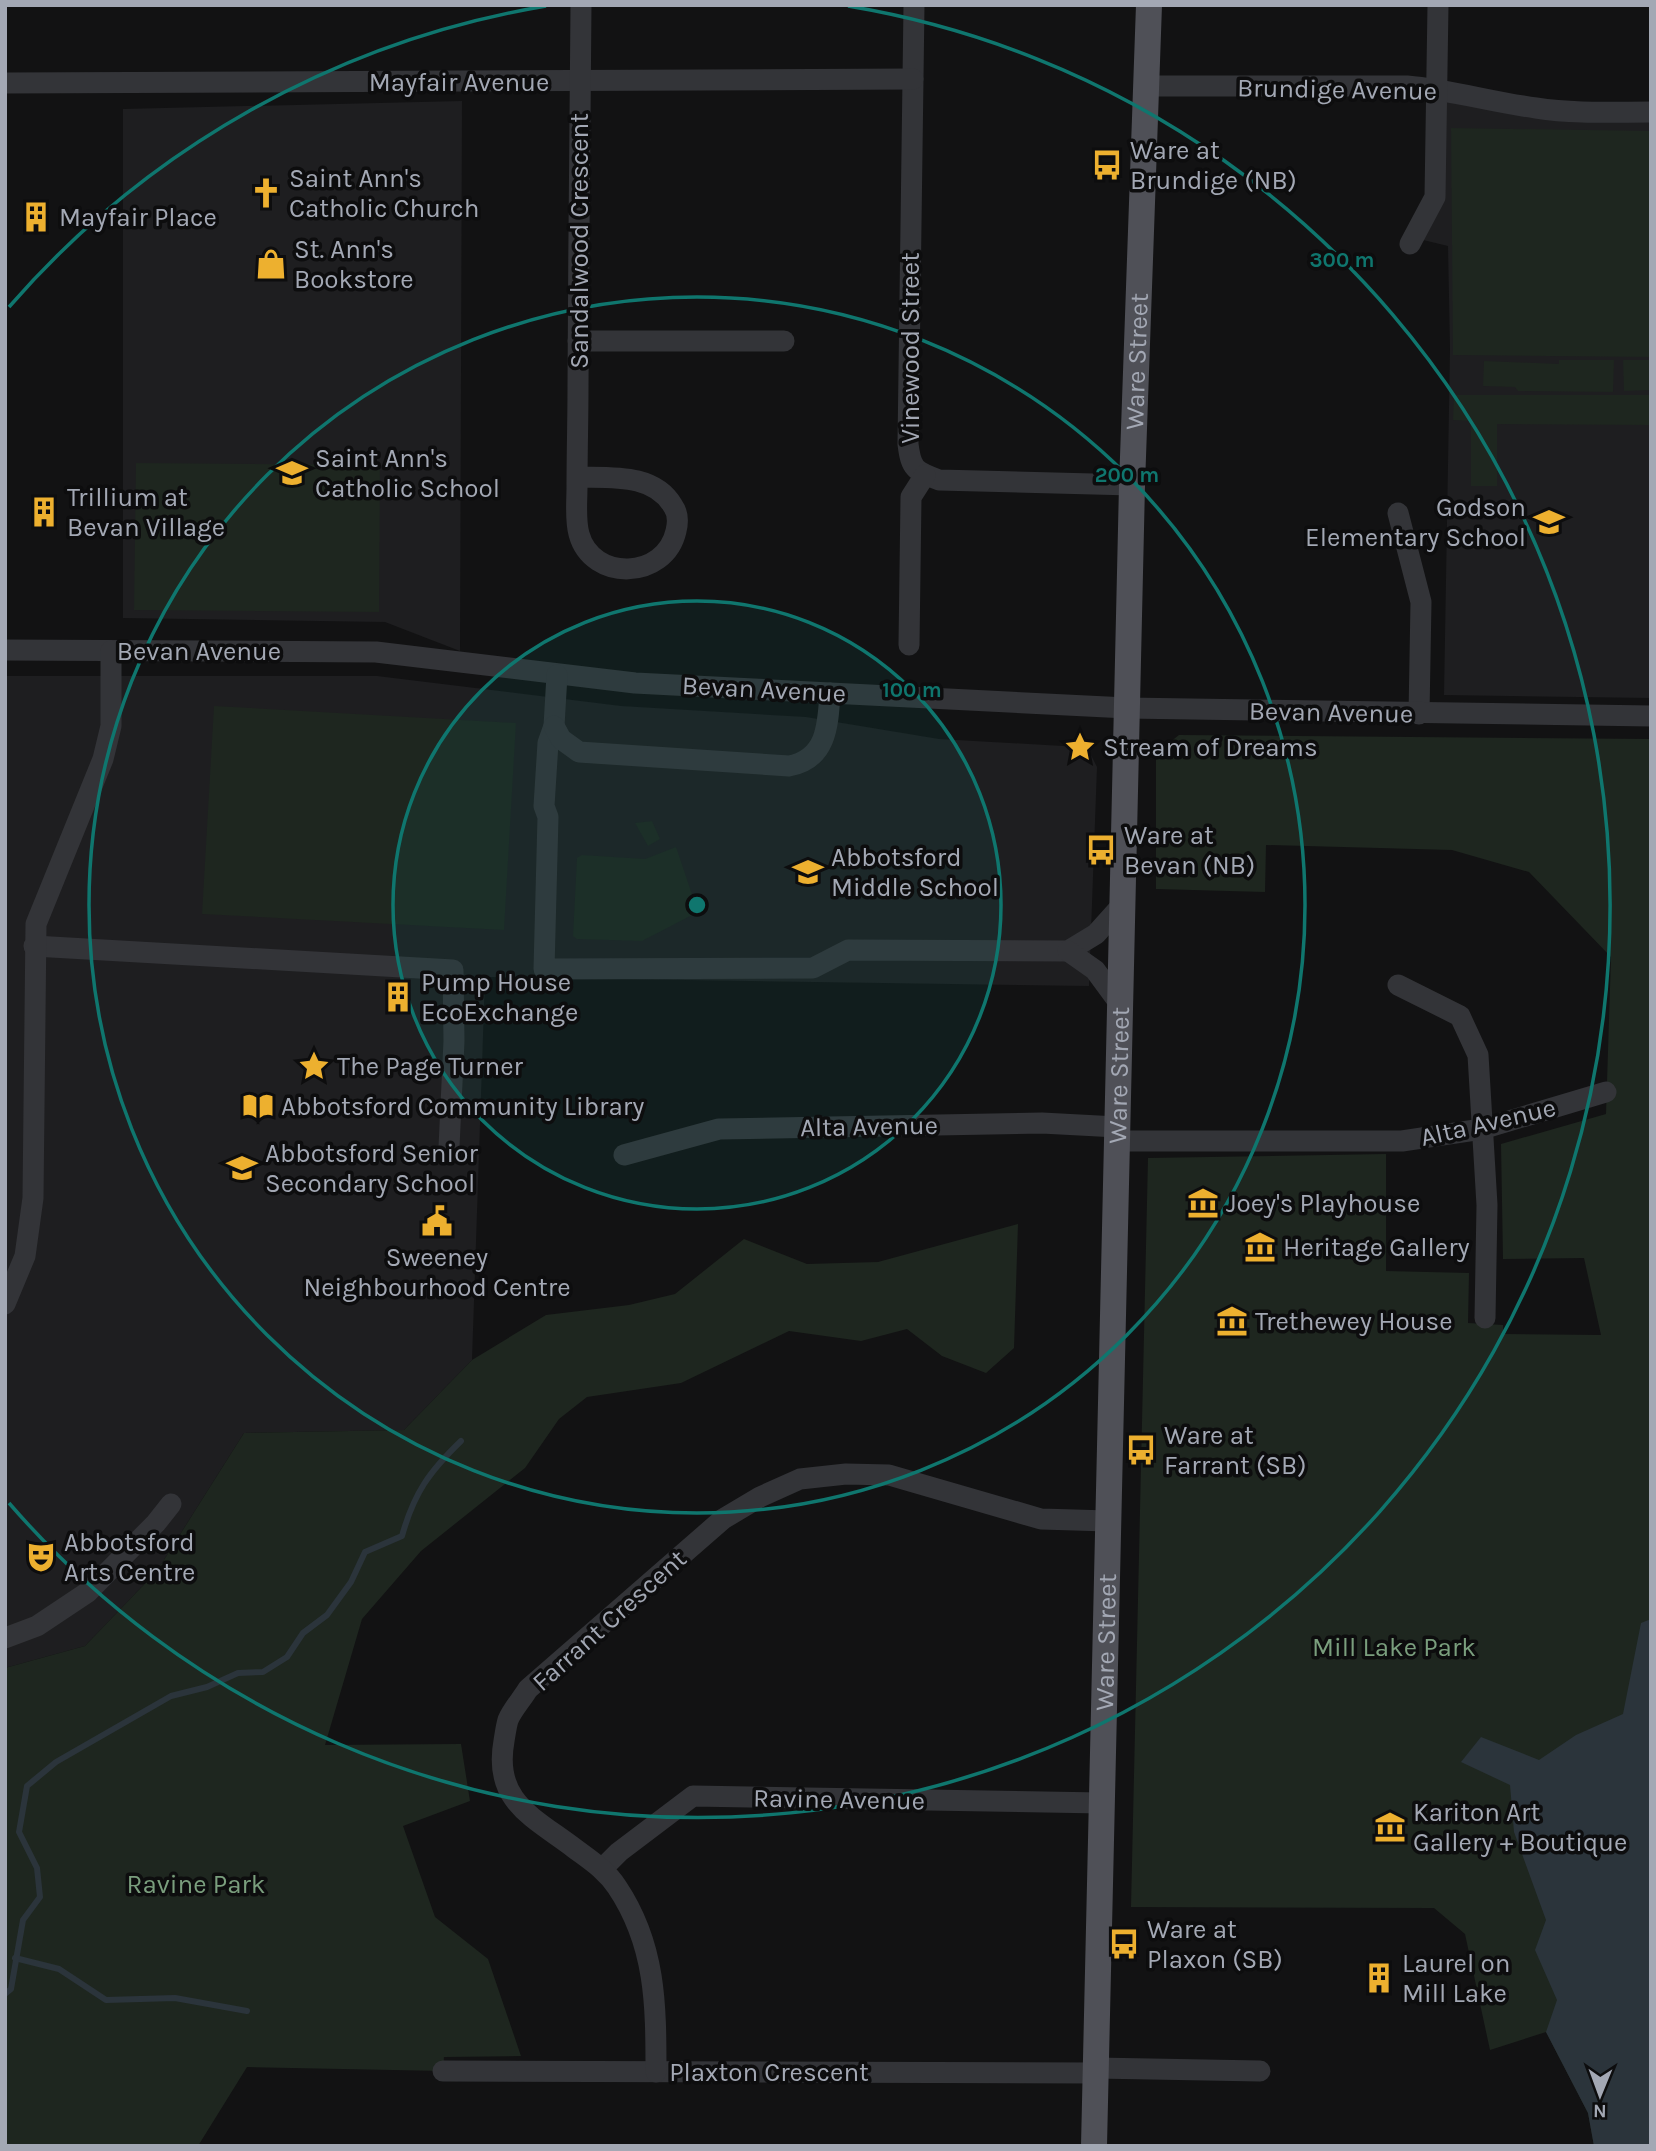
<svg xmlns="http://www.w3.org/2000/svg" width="1656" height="2151" font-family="Karla,sans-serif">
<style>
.built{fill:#1e1e20}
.green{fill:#1e261f}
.water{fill:#2b343b}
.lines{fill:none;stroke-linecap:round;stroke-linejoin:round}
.stream{stroke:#2b343b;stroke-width:6}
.minor{stroke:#333438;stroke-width:21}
.major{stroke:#4f5057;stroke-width:26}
.ring{fill:none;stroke:#0f766e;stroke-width:3.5}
.labels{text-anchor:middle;stroke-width:7;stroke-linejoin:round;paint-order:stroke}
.street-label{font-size:26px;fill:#a3a8b4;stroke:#0d0d0e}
.poi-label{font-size:26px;fill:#a3a8b4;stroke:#0d0d0e;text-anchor:start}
.park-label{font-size:26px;fill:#7a9e7d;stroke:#0d0d0e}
.centre{fill:#0f766e;stroke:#0d0d0e;stroke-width:3.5}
.ring-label{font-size:21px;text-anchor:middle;font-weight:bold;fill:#0f766e;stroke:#0d0d0e;stroke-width:7;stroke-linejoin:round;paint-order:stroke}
</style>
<rect width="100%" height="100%" fill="#121213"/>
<g class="built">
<polygon points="1442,96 1651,116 1651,698 1444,695 1450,349 1448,246 1419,239"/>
<polygon points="462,101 460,651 385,622 123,618 123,109"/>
<polygon points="5,676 377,676 621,706 806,717 939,739 1080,747 1091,755 1097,767 1089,986 485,977 472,1360 404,1430 244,1433 157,1571 85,1646 5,1668"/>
</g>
<g class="green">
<polygon points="1451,128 1651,131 1651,357 1453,355"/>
<polygon points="1559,360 1614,360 1613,392 1518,391 1515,387 1483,386 1484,361 1559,364"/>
<polygon points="1623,360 1651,360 1651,390 1624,391"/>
<polygon points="1454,395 1651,395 1651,425 1497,424 1497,486 1471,486 1471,421 1453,420"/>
<polygon points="136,463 380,465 379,612 134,610"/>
<polygon points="214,706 516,723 504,930 202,914"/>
<polygon points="1179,735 1651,739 1651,2146 1594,2146 1588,2113 1546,2032 1490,2050 1465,1934 1434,1908 1131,1907 1148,1158 1386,1154 1386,1271 1469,1273 1468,1323 1503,1325 1503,1334 1601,1335 1584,1258 1503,1259 1501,1144 1606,1114 1611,957 1529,872 1452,850 1266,845 1265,892 1156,889 1156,760 1165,746"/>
<polygon points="652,821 660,839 648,846 635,823"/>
<polygon points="676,847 698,912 642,941 577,939 573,936 577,858 582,855 645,859"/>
<polygon points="1018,1224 1014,1348 986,1373 942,1356 907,1329 861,1341 789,1331 681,1383 587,1397 559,1419 525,1468 421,1551 362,1619 325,1745 461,1744 470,1801 403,1826 435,1917 488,1959 521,2056 444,2057 443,2071 247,2067 198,2146 5,2146 5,1668 85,1646 157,1571 244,1433 404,1430 472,1360 546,1315 629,1305 675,1294 744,1239 807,1264 878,1262"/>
</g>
<polygon class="water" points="1651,1619 1651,2146 1594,2146 1588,2113 1546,2032 1557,2000 1535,1950 1546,1920 1514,1832 1510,1785 1461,1762 1481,1737 1539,1760 1576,1735 1623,1714 1641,1623"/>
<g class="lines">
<g class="stream">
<polyline points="15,1958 59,1969 106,2000 175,1998 247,2011"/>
<path d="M 5,1994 L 11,1989 L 23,1920 L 40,1897 L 37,1868 L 19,1832 L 27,1786 L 56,1762 L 171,1696 L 207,1687 L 238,1673 L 263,1672 L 287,1657 L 303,1633 L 327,1615 L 351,1582 L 365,1552 L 402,1536 C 414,1493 429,1472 461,1441"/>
</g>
<g class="minor">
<path d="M 914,5 L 908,444 C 911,469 915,471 939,480 L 1132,485"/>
<polyline points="5,83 913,79"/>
<path d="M 1147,86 L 1407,86 C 1451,90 1492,102 1536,108 C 1574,114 1613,112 1651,112"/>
<polyline points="1410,244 1435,197 1438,5"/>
<polyline points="578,341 784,341"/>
<path d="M 577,477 C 611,478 654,473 673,506 C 678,513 678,523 676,531 C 665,580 592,582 579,534 C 575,520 577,502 577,487 C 577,453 578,420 578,386 C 579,259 579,132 581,5"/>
<polyline points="1398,513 1421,602 1419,714"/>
<polyline points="909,645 911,497 925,475"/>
<polyline points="5,650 376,652 635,683 830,693 1127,708 1651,716"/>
<polyline points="557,675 554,726 548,743 544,806 548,817 544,969 813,968 848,950 1068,951 1096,934 1122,905"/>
<path d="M 554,726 L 561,739 L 579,752 L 789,766 C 827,759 828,725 830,693"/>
<polyline points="34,946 453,970 454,1041 449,1147"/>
<polyline points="1068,951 1095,970 1120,1004"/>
<polyline points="1398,985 1460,1016 1478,1055 1487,1205 1485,1318"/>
<polyline points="1117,1141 1402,1141 1482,1129 1606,1092"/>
<polyline points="624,1155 719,1129 1042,1123 1117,1127"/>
<polyline points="5,1304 25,1256 33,1198 36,924 103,759 111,726 111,651"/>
<polyline points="5,1638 37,1626 88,1592 156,1523 171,1504"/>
<polyline points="602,1869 619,1852 693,1796 1102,1803"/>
<polyline points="1096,2068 1260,2071"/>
<polyline points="443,2071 1096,2073"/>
<path d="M 656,2072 C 656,2005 656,1945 617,1887 C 606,1870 590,1860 574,1848 C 533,1817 493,1801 504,1741 C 505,1735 506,1727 508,1720 C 512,1710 522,1699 528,1689 L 723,1519 L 760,1497 L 800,1479 L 846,1474 L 889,1475 L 1041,1519 L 1108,1521"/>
</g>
<path class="major" id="s1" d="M 1094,2146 L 1132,485 L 1149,5"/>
</g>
<circle cx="697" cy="905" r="304" fill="#0f766e" fill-opacity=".12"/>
<g class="ring">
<circle cx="697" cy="905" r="304"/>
<circle cx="697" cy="905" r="608"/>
<path d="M9 307A912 912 0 0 1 546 6M848 6A912 912 0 1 1 9 1503"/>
</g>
<defs>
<g id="bus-bare" transform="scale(2.415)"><path d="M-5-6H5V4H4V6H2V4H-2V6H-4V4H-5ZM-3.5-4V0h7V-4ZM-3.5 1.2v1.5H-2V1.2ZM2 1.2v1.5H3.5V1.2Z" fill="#edb02f" stroke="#0d0d0e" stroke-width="2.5" paint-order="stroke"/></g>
<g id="church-bare" transform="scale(2.415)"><path d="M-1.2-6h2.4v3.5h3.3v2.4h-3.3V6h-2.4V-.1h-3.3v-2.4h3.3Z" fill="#edb02f" stroke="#0d0d0e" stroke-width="2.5" paint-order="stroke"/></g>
<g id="building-bare" transform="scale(2.415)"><path d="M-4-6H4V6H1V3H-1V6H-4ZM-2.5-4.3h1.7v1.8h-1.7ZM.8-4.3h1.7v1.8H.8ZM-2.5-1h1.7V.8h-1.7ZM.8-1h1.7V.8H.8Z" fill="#edb02f" stroke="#0d0d0e" stroke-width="2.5" paint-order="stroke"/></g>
<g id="shop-bare" transform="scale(2.415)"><path d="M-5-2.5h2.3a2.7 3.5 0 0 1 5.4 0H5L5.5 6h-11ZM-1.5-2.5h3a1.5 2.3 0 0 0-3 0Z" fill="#edb02f" stroke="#0d0d0e" stroke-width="2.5" paint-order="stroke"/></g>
<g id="school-bare" transform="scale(2.415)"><path d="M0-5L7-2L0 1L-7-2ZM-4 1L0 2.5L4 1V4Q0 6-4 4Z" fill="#edb02f" stroke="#0d0d0e" stroke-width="2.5" paint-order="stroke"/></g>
<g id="sight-bare" transform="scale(2.415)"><path d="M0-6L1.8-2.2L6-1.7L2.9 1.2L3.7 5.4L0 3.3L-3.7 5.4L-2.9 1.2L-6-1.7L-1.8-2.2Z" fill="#edb02f" stroke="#0d0d0e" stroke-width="2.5" paint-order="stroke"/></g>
<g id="library-bare" transform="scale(2.415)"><path d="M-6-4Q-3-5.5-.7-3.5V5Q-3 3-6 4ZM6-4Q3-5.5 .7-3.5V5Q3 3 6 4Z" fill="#edb02f" stroke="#0d0d0e" stroke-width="2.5" paint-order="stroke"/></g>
<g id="museum-bare" transform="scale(2.415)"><path d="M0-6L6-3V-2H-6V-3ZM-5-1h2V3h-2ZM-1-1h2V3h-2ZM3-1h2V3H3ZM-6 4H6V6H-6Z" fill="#edb02f" stroke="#0d0d0e" stroke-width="2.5" paint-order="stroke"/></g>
<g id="civic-bare" transform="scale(2.415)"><path d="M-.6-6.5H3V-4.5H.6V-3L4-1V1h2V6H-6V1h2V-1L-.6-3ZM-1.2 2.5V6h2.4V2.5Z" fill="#edb02f" stroke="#0d0d0e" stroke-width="2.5" paint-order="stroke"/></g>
<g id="theatre-bare" transform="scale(2.415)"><path d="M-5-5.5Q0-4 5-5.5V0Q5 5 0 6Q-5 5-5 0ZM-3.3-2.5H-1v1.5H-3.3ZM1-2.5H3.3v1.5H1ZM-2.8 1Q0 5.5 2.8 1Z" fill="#edb02f" stroke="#0d0d0e" stroke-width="2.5" paint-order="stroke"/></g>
</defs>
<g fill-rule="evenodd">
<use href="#bus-bare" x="1107" y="165"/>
<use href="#church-bare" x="266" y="193"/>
<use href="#building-bare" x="36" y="217"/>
<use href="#shop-bare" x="271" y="264"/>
<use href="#school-bare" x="292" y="473"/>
<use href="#building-bare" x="44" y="512"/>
<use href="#school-bare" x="1549" y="522"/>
<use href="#sight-bare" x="1080" y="747"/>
<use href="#bus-bare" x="1101" y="850"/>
<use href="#school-bare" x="808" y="872"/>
<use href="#building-bare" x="398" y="997"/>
<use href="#sight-bare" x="314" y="1066"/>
<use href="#library-bare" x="258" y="1106"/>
<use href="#school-bare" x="242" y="1168"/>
<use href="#museum-bare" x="1203" y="1203"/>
<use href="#civic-bare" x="437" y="1221"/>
<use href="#museum-bare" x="1260" y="1247"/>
<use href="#museum-bare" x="1232" y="1321"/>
<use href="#bus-bare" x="1141" y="1450"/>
<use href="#theatre-bare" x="41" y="1557"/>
<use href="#museum-bare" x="1390" y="1827"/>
<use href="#bus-bare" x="1124" y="1944"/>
<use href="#building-bare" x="1379" y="1978"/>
</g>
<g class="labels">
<g class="street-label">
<text x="459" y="91">Mayfair Avenue</text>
<text transform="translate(1337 89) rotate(1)" y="9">Brundige Avenue</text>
<text transform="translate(579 241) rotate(-90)" y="9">Sandalwood Crescent</text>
<text transform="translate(910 348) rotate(-90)" y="9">Vinewood Street</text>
<text dy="9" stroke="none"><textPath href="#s1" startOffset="1785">Ware Street</textPath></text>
<text x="199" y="660">Bevan Avenue</text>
<text transform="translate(764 689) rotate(3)" y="9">Bevan Avenue</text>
<text transform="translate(1331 712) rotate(1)" y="9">Bevan Avenue</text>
<text dy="9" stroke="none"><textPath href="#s1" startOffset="1071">Ware Street</textPath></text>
<text transform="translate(1488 1122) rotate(-13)" y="9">Alta Avenue</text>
<text transform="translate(869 1126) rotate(-1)" y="9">Alta Avenue</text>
<text transform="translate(609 1620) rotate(-42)" y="9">Farrant Crescent</text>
<text dy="9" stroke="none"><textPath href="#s1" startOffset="504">Ware Street</textPath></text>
<text transform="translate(839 1799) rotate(1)" y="9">Ravine Avenue</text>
<text x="769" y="2081">Plaxton Crescent</text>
</g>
<g class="poi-label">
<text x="1130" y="159">Ware at<tspan x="1130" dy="30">Brundige (NB)</tspan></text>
<text x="289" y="187">Saint Ann's<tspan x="289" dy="30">Catholic Church</tspan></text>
<text x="59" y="226">Mayfair Place</text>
<text x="294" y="258">St. Ann's<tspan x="294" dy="30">Bookstore</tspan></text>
<text x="315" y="467">Saint Ann's<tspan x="315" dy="30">Catholic School</tspan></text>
<text x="67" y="506">Trillium at<tspan x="67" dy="30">Bevan Village</tspan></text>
<text x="1526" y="516" text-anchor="end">Godson<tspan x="1526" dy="30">Elementary School</tspan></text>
<text x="1103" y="756">Stream of Dreams</text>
<text x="1124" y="844">Ware at<tspan x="1124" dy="30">Bevan (NB)</tspan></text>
<text x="831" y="866">Abbotsford<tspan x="831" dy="30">Middle School</tspan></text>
<text x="421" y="991">Pump House<tspan x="421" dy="30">EcoExchange</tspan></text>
<text x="337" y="1075">The Page Turner</text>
<text x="281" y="1115">Abbotsford Community Library</text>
<text x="265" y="1162">Abbotsford Senior<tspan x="265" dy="30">Secondary School</tspan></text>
<text x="1226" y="1212">Joey's Playhouse</text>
<text x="1283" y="1256">Heritage Gallery</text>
<text x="437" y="1266" text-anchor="middle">Sweeney<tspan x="437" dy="30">Neighbourhood Centre</tspan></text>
<text x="1255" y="1330">Trethewey House</text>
<text x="1164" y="1444">Ware at<tspan x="1164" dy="30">Farrant (SB)</tspan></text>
<text x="64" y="1551">Abbotsford<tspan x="64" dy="30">Arts Centre</tspan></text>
<text x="1413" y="1821">Kariton Art<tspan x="1413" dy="30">Gallery + Boutique</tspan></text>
<text x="1147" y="1938">Ware at<tspan x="1147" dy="30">Plaxon (SB)</tspan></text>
<text x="1402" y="1972">Laurel on<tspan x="1402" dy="30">Mill Lake</tspan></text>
</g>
<g class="park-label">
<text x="1394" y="1656">Mill Lake Park</text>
<text x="196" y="1893">Ravine Park</text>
</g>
</g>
<circle cx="697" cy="905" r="10" class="centre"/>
<g class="ring-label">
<text x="1342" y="267">300 m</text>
<text x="1127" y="482">200 m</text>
<text x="912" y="697">100 m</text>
</g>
<rect width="1656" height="2151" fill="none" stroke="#a3a8b4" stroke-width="14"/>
<g transform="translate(1600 2095) rotate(181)" stroke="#0d0d0e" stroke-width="5" paint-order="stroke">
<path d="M0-5L12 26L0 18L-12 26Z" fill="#a3a8b4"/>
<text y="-10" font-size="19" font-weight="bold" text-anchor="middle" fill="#a3a8b4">N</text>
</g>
</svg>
